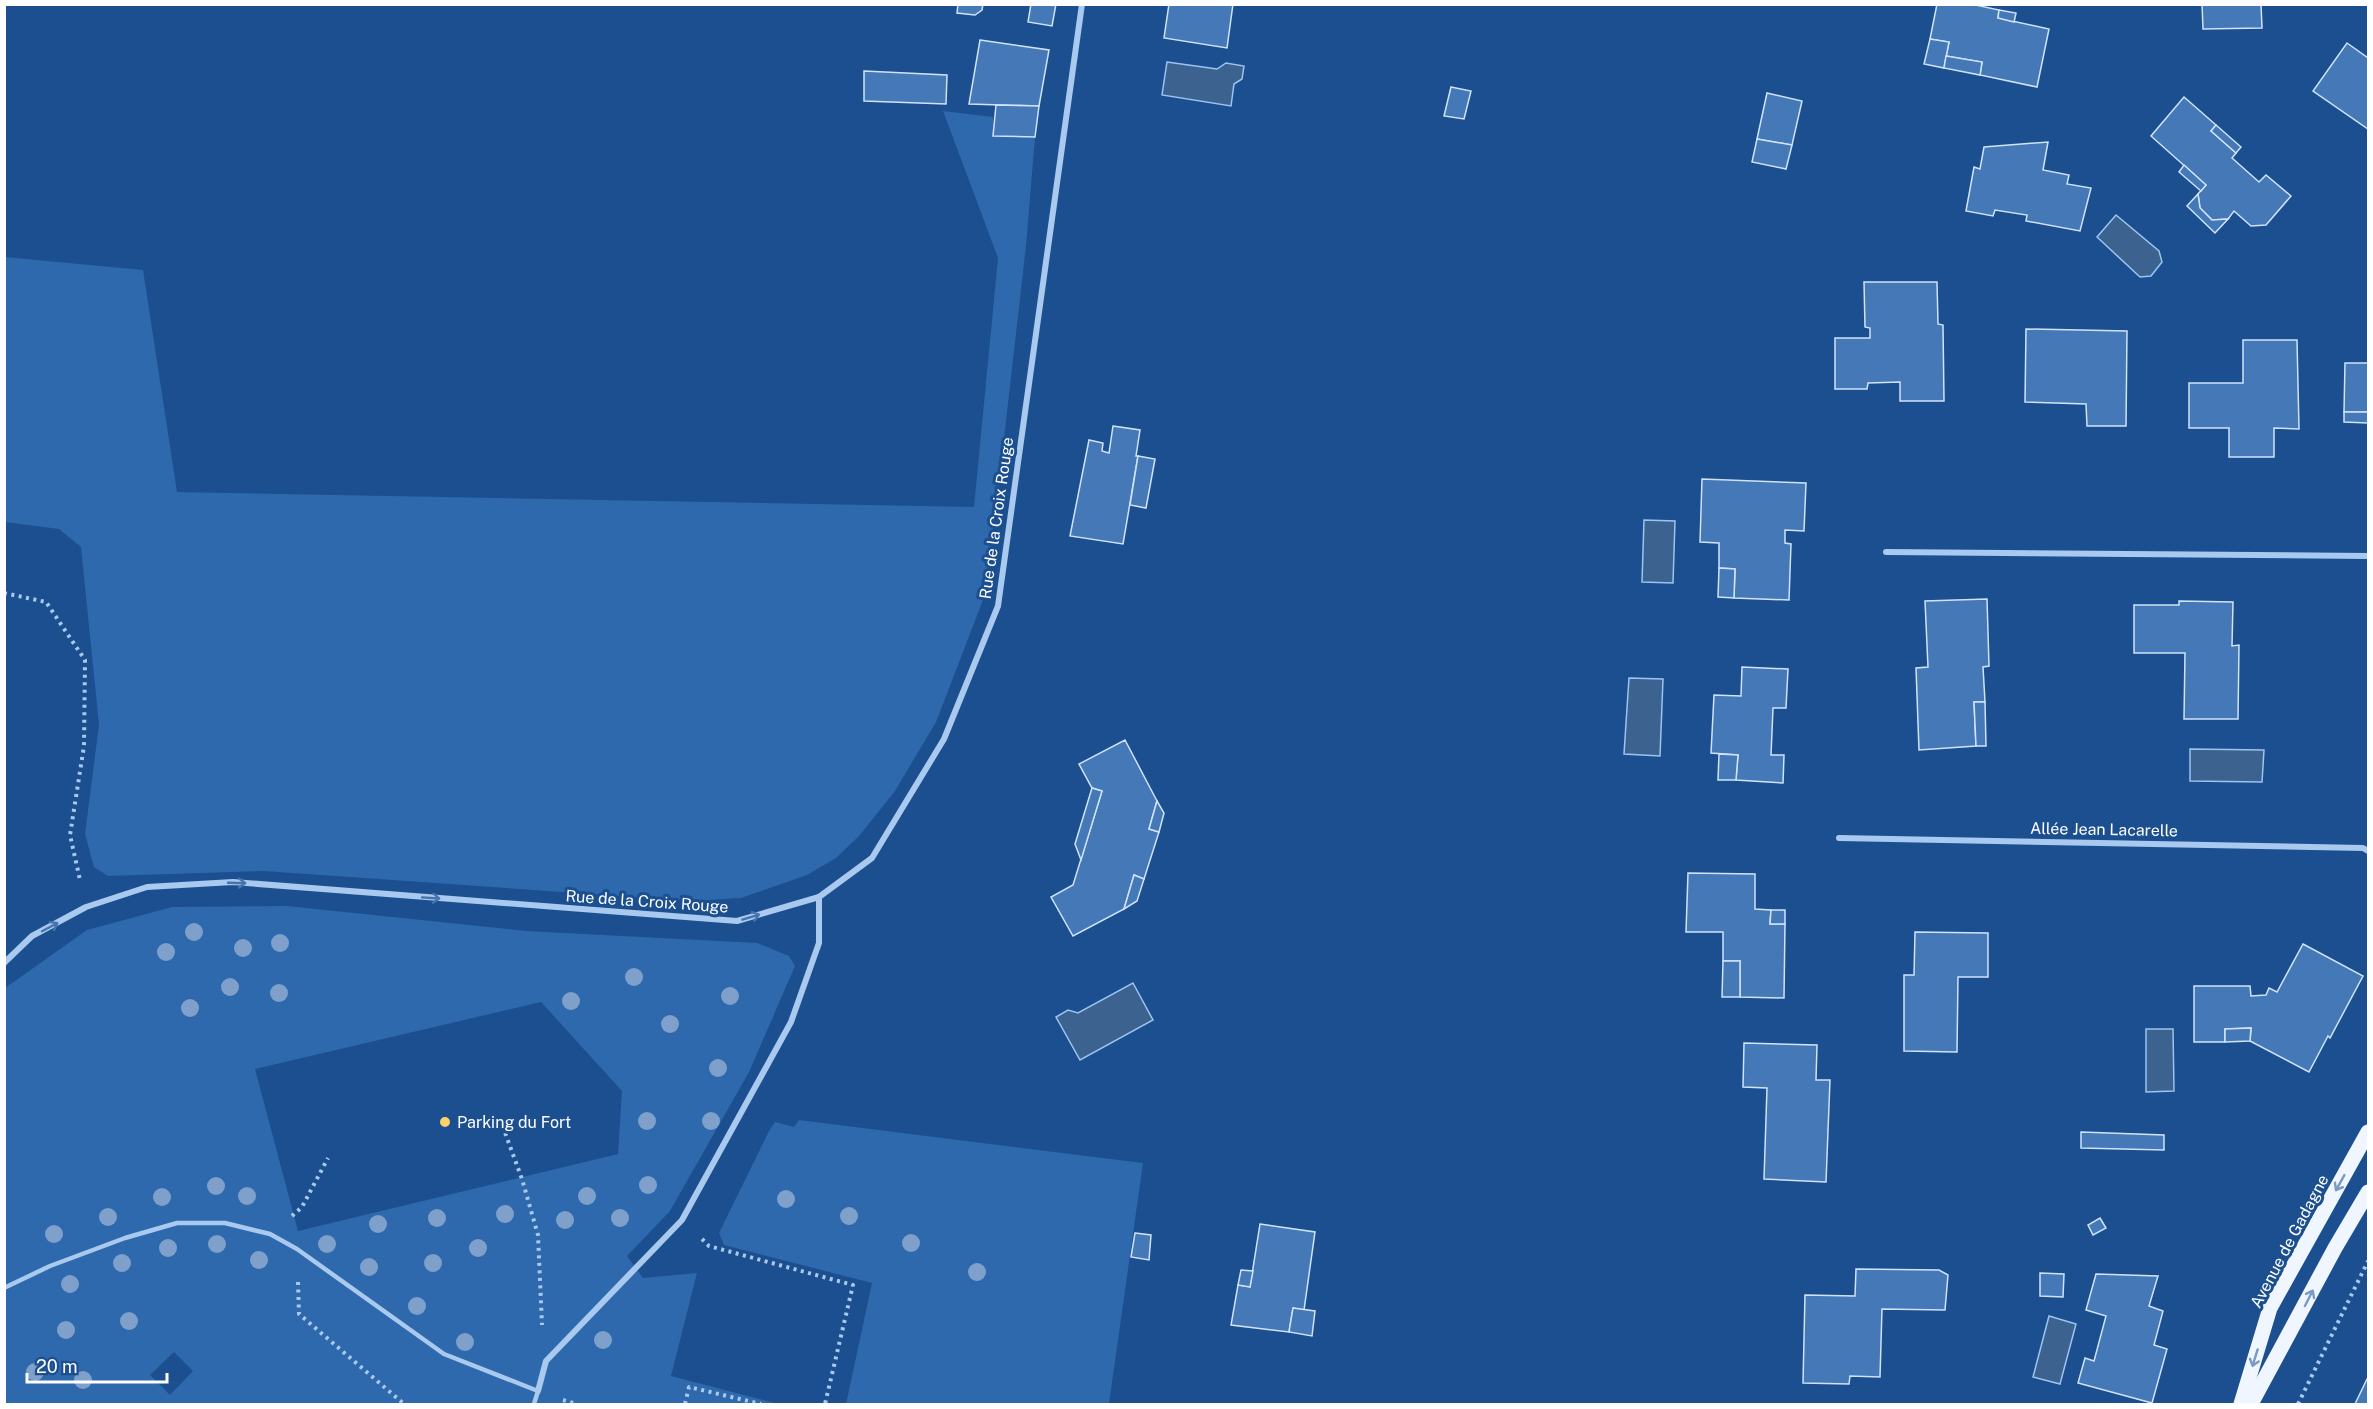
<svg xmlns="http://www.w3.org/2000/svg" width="2373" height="1409" font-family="'Public Sans',sans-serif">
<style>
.green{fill:#2e69ad;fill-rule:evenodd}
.water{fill:#3c6290;stroke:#9cc4f0;stroke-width:1.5}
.building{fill:#4478b7;stroke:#cfe3fa;stroke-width:1.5}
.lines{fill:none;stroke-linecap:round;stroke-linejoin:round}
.path{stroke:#a9c9ee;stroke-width:4;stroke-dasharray:3 4.5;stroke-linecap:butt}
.service{stroke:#a9c9ee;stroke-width:4.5}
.minor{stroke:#a9c9ee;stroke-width:6}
.primary{stroke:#f0f6ff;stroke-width:15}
.tree{fill:#7ea0ca}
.oneway{stroke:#4674ac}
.oneway2{stroke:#7b9ac1}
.poi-dot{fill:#ffd166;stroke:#1b4f8f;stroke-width:2}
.labels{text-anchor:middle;stroke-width:6;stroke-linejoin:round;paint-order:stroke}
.street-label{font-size:16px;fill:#fff;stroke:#1b4f8f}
.poi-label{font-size:16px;fill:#fff;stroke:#1b4f8f;text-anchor:start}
</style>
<rect width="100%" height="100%" fill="#1b4f8f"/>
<g class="green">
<polygon points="943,111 993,117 994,136 1035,137 1026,246 989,570 983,600 936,722 895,791 859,836 836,858 807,875 741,898 691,901 264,871 108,876 94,867 85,834 99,725 81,547 59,529 5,522 5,257 143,270 177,492 974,507 998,258"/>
<path d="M 287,906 L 526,931 L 757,943 L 789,956 L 795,966 L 749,1072 L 670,1211 L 627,1256 L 643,1278 L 697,1273 L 671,1376 L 778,1404 L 5,1404 L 5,988 L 87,930 L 172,907 ZM 541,1002 L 622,1091 L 618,1154 L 298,1231 L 255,1069 ZM 174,1352 L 193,1371 L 170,1395 L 150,1375 Z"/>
<polygon points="799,1120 1143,1163 1109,1404 846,1404 872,1283 724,1245 719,1233 769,1131 775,1122 794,1127"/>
</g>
<g class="water">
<polygon points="1167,62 1217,69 1226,63 1244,66 1242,79 1234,84 1231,106 1162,95"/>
<polygon points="2116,215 2159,251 2162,262 2151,276 2140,277 2097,237"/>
<polygon points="1644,520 1675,521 1673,583 1642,582"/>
<polygon points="1629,678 1663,679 1660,756 1624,754"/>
<polygon points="2190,749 2264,750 2262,782 2190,781"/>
<polygon points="1133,983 1153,1020 1080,1060 1056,1017 1068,1010 1078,1013"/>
<polygon points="2146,1029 2173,1029 2174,1091 2146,1092"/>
<polygon points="2049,1316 2076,1324 2060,1384 2033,1377"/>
</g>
<g class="building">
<polygon points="958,4 983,4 982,10 975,15 957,13"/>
<polygon points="1031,4 1056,4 1052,26 1028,22"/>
<polygon points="1169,4 1233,4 1227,48 1164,38"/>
<polygon points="1937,4 1971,4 1999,10 1998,18 2049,29 2037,87 1980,75 1982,62 1946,56 1949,42 1930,39"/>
<polygon points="2202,4 2261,4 2262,28 2203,29"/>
<polygon points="1999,10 2016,13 2014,22 1998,18"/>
<polygon points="1930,39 1949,42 1944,68 1924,64"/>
<polygon points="980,40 1049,50 1039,106 969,104"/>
<polygon points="2347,43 2368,58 2368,129 2313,91"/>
<polygon points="1946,56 1982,62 1980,75 1944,68"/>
<polygon points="864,71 947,75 946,104 864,101"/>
<polygon points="1451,87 1471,91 1464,119 1444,116"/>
<polygon points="1767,93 1802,101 1792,145 1757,139"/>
<polygon points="2184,97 2216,125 2211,131 2236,153 2232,158 2259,182 2266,175 2291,196 2266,225 2251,226 2234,211 2228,219 2212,220 2200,208 2198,194 2206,185 2151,136"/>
<polygon points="996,105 1039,106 1035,137 993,136"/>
<polygon points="2216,125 2241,147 2236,153 2211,131"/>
<polygon points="1757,139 1792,145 1786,169 1752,162"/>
<polygon points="2048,142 2043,170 2069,175 2067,184 2091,188 2080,231 2026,221 2027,215 1995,210 1993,216 1966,211 1974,167 1980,169 1984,147"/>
<polygon points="2184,165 2206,185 2201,191 2179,172"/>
<polygon points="2198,194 2200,208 2212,220 2228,219 2215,233 2187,206"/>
<polygon points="1864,282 1937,282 1938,324 1943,325 1944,401 1900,401 1900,382 1868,383 1867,389 1835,389 1835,338 1870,338 1870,328 1865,327"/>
<polygon points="2026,329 2127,331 2126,426 2087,426 2086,404 2025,402"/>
<polygon points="2243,340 2297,340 2299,429 2274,428 2274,457 2229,457 2229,428 2189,428 2189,383 2243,383"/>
<polygon points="2345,363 2368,363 2368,412 2344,412"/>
<polygon points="2344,412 2368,412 2368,423 2344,422"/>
<polygon points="1113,426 1140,430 1136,456 1138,456 1123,544 1070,536 1089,440 1103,443 1102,451 1109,453"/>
<polygon points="1138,456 1155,459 1146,508 1130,505"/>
<polygon points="1702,479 1806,483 1804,531 1785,530 1785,543 1791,544 1789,600 1734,598 1735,569 1719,568 1719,543 1700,542"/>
<polygon points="1719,568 1735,569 1734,598 1718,597"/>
<polygon points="1987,599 1989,666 1983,667 1985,702 1974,702 1976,746 1919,750 1916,668 1928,667 1925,601"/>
<polygon points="2179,601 2233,602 2232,646 2239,645 2238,719 2184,719 2185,653 2134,653 2134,605 2179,605"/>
<polygon points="1742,667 1788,669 1786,708 1773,708 1771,755 1784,755 1783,783 1736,780 1738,755 1711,753 1714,695 1741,696"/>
<polygon points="1974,702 1985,702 1986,746 1976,746"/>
<polygon points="1125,740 1157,801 1149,829 1159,832 1144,879 1134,875 1124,909 1073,936 1051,897 1073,885 1102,791 1092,788 1079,764"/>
<polygon points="1719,754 1738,755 1736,780 1718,780"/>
<polygon points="1092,788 1102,791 1081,860 1075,844"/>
<polygon points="1157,801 1164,813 1159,832 1149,829"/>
<polygon points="1688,873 1755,874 1755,909 1771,910 1770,924 1785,924 1784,998 1740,997 1740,961 1723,961 1723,932 1686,932"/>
<polygon points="1134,875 1144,879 1137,901 1124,909"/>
<polygon points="1771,910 1785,910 1785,924 1770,924"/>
<polygon points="1915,932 1988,933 1988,977 1958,977 1957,1052 1904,1051 1904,975 1914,975"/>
<polygon points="2303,944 2363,976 2330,1038 2328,1036 2309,1072 2250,1041 2251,1028 2225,1029 2225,1042 2194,1042 2194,986 2250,986 2251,996 2266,995 2269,988 2277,992"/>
<polygon points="1723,961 1740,961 1740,997 1722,997"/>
<polygon points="2251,1028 2250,1041 2225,1042 2225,1029"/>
<polygon points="1744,1043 1817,1045 1816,1080 1830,1080 1826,1182 1764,1179 1767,1088 1743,1087"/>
<polygon points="2081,1132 2164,1135 2164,1150 2081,1148"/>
<polygon points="2100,1218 2106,1228 2093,1235 2088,1225"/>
<polygon points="1260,1224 1315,1232 1304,1310 1293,1308 1289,1332 1231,1325 1238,1285 1250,1287"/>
<polygon points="1135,1233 1151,1235 1149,1260 1131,1257"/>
<polygon points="1856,1269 1939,1270 1948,1275 1945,1310 1882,1309 1880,1377 1850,1376 1849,1384 1803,1383 1805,1295 1855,1296"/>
<polygon points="1241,1270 1253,1271 1250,1287 1238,1285"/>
<polygon points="2040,1273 2064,1274 2063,1297 2040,1296"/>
<polygon points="2096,1274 2158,1276 2149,1306 2163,1311 2154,1345 2167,1349 2152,1403 2078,1383 2085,1358 2094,1361 2106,1316 2086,1310"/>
<polygon points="1293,1308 1315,1311 1312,1336 1289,1332"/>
<polygon points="2368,1377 2368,1404 2355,1404"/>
</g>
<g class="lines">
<g class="path">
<polyline points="4,593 46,602 85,660 84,746 70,835 80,880"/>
<polyline points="500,1119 522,1179 538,1235 542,1325"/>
<polyline points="292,1216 302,1207 328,1158"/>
<polyline points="702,1239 709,1246 853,1285 825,1404"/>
<polyline points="298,1282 299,1314 404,1404"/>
<polyline points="563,1400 577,1404"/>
<polyline points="685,1404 689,1387 761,1404"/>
<polyline points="2298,1404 2368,1261"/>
</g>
<polyline class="service" points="4,1288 50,1266 125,1238 177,1223 225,1223 270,1234 297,1249 444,1354 538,1391 534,1404"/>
<g class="minor">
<polyline points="1886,552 2368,556"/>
<polyline points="1839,838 2363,848 2368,851"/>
<polyline points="4,963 32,936 86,907 147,887 233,882 737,921 819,897 872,858 944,739 998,606 1082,4"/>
<polyline points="538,1391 546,1361 682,1220 791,1022 819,943 819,897"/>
</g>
<g class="primary">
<polyline points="2241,1404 2270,1308 2368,1132"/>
<polyline points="2251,1404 2335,1248 2368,1192"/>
</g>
</g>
<g class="tree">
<circle cx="194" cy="932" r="9"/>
<circle cx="280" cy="943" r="9"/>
<circle cx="243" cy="948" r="9"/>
<circle cx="166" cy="952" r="9"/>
<circle cx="634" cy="977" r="9"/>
<circle cx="230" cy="987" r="9"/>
<circle cx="279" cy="993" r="9"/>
<circle cx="730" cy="996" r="9"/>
<circle cx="571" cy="1001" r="9"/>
<circle cx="190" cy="1008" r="9"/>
<circle cx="670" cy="1024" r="9"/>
<circle cx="718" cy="1068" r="9"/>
<circle cx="647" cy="1121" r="9"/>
<circle cx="711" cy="1121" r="9"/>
<circle cx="648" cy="1185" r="9"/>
<circle cx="216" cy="1186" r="9"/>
<circle cx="247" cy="1196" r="9"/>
<circle cx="587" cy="1196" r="9"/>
<circle cx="162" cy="1197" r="9"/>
<circle cx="786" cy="1199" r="9"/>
<circle cx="505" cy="1214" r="9"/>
<circle cx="849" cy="1216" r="9"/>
<circle cx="108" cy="1217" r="9"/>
<circle cx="437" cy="1218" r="9"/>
<circle cx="620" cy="1218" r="9"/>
<circle cx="565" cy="1220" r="9"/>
<circle cx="378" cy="1224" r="9"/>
<circle cx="54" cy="1234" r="9"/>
<circle cx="911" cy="1243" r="9"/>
<circle cx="217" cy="1244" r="9"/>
<circle cx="327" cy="1244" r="9"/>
<circle cx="168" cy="1248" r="9"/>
<circle cx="478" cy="1248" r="9"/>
<circle cx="259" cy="1260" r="9"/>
<circle cx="122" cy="1263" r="9"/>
<circle cx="433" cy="1263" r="9"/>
<circle cx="369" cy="1267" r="9"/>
<circle cx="977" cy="1272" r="9"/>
<circle cx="70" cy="1284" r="9"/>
<circle cx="417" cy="1306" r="9"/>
<circle cx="129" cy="1321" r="9"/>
<circle cx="66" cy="1330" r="9"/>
<circle cx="603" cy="1340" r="9"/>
<circle cx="465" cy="1342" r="9"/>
<circle cx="35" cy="1372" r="9"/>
<circle cx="83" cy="1380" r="9"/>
</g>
<defs><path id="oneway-shaft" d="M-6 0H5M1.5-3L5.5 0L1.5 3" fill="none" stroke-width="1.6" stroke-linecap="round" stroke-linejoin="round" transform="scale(1.5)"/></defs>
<g class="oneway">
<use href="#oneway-shaft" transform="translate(237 883) rotate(2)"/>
<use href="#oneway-shaft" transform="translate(431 898) rotate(4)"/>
<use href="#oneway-shaft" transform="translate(751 917) rotate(-17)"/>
<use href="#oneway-shaft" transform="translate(50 927) rotate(-28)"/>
</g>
<g class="oneway2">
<use href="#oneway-shaft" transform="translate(2340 1183) rotate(119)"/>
<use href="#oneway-shaft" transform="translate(2309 1298) rotate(-63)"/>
<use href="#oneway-shaft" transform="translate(2255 1358) rotate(107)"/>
</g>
<circle class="poi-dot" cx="445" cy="1122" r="6"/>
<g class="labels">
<g class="street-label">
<text transform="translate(996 518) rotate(-82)" y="6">Rue de la Croix Rouge</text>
<text transform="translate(2104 829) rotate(1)" y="6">Allée Jean Lacarelle</text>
<text transform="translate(647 901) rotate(4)" y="6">Rue de la Croix Rouge</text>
<text transform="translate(2289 1241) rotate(-62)" y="6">Avenue de Gadagne</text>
</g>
<g class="poi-label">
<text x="457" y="1128">Parking du Fort</text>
</g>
</g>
<rect width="2373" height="1409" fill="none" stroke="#ffffff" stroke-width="12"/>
<path d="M27 1373v9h140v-9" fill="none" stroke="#ffffff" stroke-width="3"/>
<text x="36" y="1373" font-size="18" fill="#ffffff" stroke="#1b4f8f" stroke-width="4.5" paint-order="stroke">20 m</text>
</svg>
